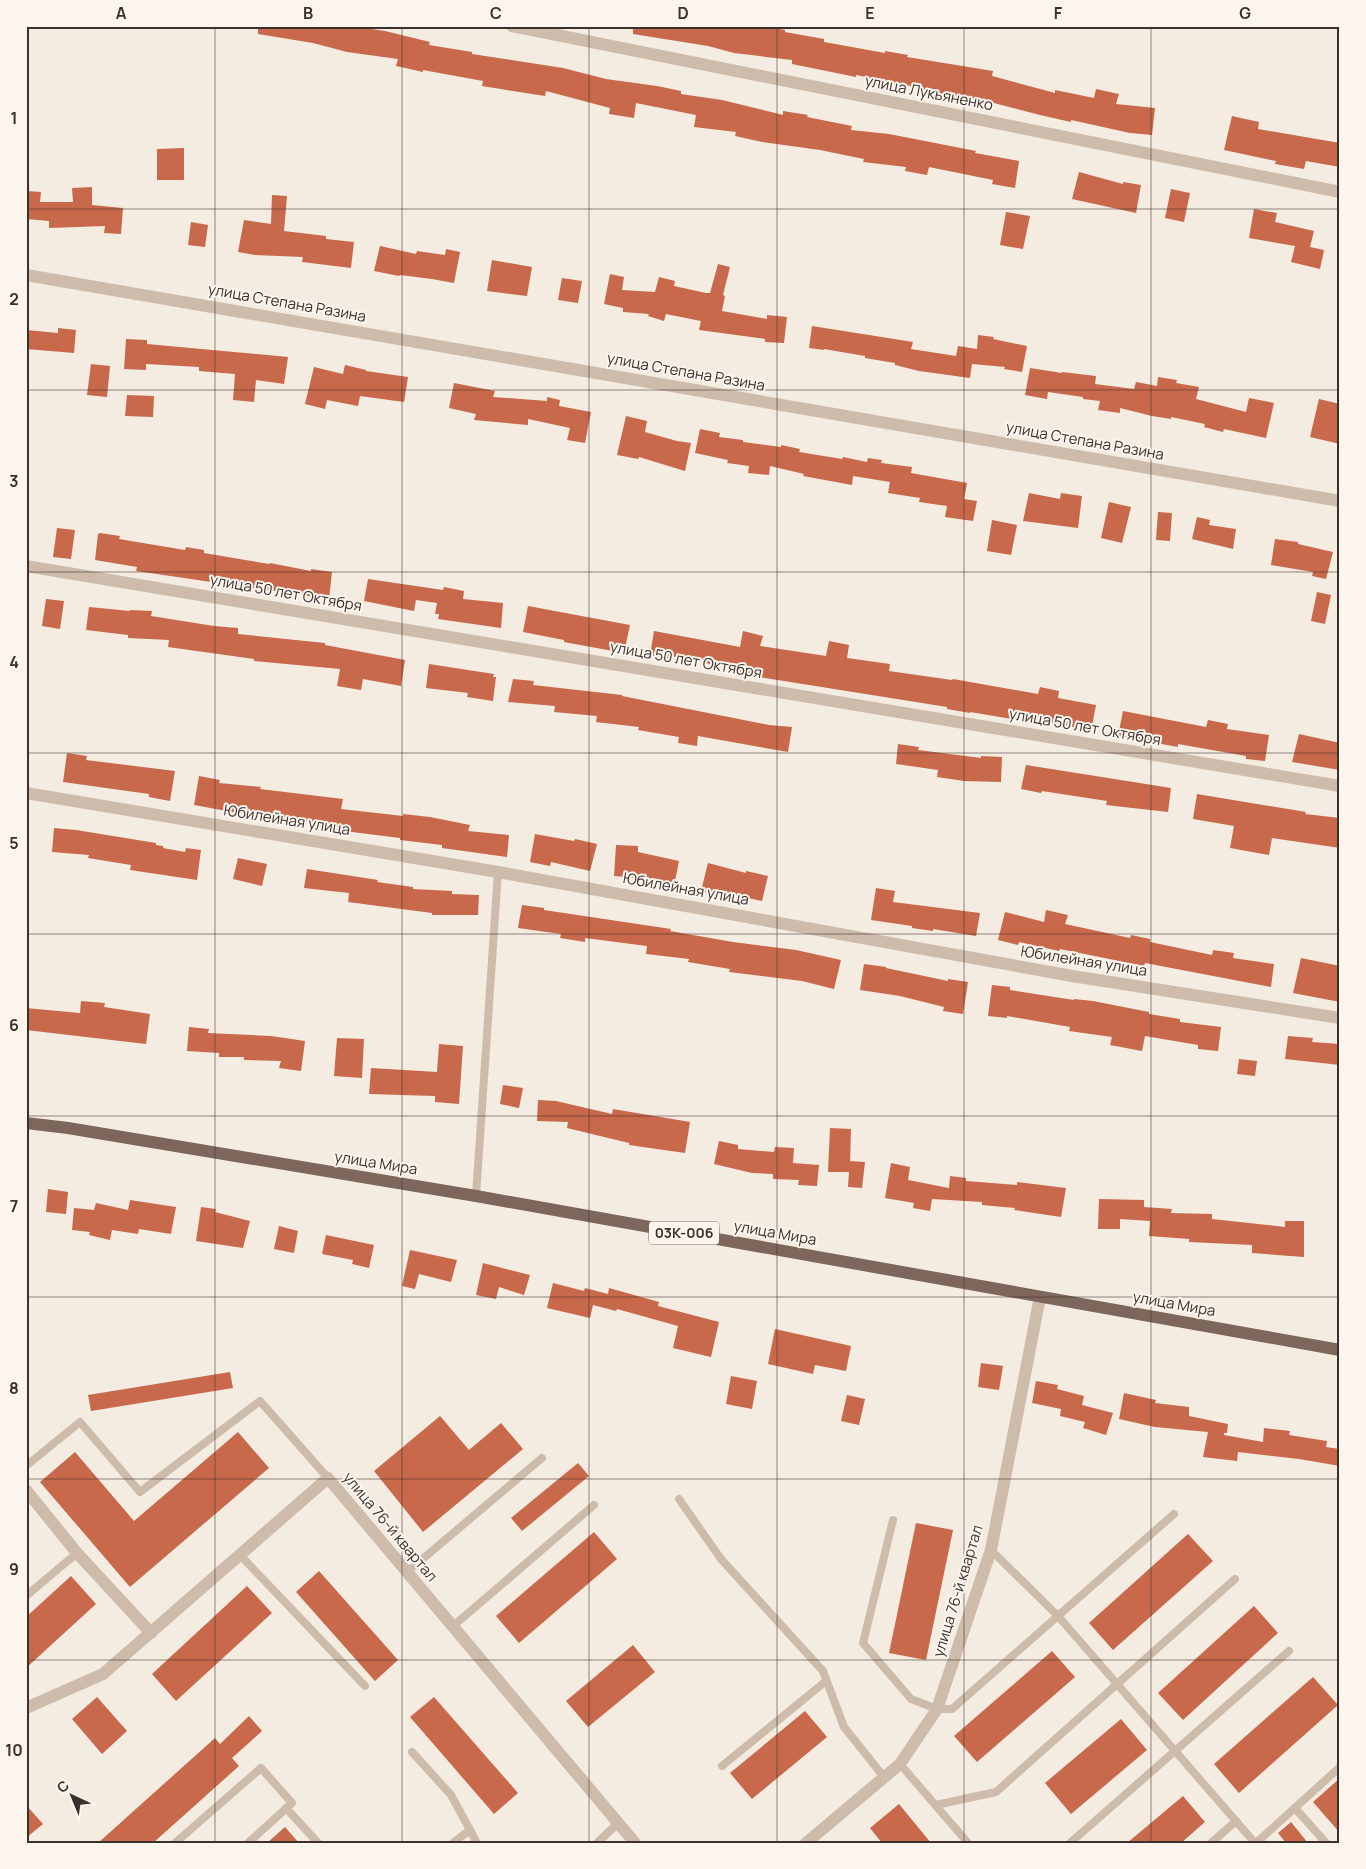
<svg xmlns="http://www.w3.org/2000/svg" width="1366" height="1869" font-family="Manrope,sans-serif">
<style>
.building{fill:#c8694b}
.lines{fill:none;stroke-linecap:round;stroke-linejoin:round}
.service{stroke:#cdbbac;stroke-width:8}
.minor{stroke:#cdbbac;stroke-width:12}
.primary{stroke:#7d675c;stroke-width:12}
.grid{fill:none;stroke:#3b302b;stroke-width:1;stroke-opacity:0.55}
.labels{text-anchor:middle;stroke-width:4;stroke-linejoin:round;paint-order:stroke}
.shield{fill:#fbf5ee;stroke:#756b66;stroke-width:1}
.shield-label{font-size:14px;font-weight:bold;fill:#3b302b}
.street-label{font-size:15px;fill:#3b302b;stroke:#fbf5ee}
.neatline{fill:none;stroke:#3b302b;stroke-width:2}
.grid-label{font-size:16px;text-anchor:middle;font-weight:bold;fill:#3b302b}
</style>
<rect width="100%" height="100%" fill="#f4ebe1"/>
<g class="building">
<polygon points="258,26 351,26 385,31 430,42 429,45 472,52 472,54 563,68 606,79 657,86 681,91 681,94 722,100 783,115 783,111 808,115 807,117 852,126 851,130 889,134 976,151 975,153 1019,161 1015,188 992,184 993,180 929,167 927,175 905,171 906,167 863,162 864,159 820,150 762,142 735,136 736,132 694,127 696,115 636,103 634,118 609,114 610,108 546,91 545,96 482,86 483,81 423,70 423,72 396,66 398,59 347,52 313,43 258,34"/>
<polygon points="633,26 763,26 785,30 785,32 824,39 824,42 885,53 885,51 908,55 907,57 993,71 992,76 1055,93 1055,90 1094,98 1096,89 1119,94 1116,104 1155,108 1152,135 1130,133 1071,120 1071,122 1040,115 986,101 920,90 920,88 856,75 856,77 792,64 792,60 734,53 708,46 633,34"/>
<polygon points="1232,116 1259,122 1258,129 1340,143 1340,167 1306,161 1304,169 1275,164 1276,161 1224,150"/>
<polygon points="184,148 184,180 157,180 157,149"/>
<polygon points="1079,172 1123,184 1123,182 1141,185 1136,213 1072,199"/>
<polygon points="92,187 92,205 123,208 121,234 104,233 105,226 49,228 49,221 26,219 26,191 41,192 40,202 73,202 72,188"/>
<polygon points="1171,189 1190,193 1184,222 1165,218"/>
<polygon points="272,195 287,196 284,231 326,236 326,239 354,242 351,268 302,262 303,257 255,255 238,252 244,220 271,224"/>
<polygon points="1254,209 1277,213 1275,222 1314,231 1310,247 1324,250 1320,269 1291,262 1295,246 1249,238"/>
<polygon points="1006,212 1030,216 1023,249 1000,245"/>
<polygon points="191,222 208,225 205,247 188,245"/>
<polygon points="380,246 416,254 417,251 445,255 446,249 460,252 454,283 432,279 400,275 399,276 374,271"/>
<polygon points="492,260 532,267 527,296 487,291"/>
<polygon points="718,264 730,267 723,295 725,296 722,311 767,319 767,315 787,317 784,343 765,342 765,339 699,330 701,321 666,314 664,321 648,316 649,314 623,312 623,308 604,304 610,274 624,277 622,290 655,292 659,277 675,281 674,286 706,293 710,293"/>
<polygon points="562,278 582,281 578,303 558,300"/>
<polygon points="812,326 913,342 911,349 956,356 958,346 977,349 978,335 994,337 993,339 1027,346 1022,372 1004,369 1005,367 972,364 970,378 919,371 895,365 895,363 865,358 865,356 824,349 824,350 809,348"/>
<polygon points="58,328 76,330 74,353 26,349 26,330 58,333"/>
<polygon points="126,339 147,340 147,344 288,357 284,384 256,380 254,402 233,400 235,374 199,371 199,367 146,364 146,370 124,369"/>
<polygon points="91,364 110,366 107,397 87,395"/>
<polygon points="345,365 366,370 366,371 408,377 404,402 360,396 358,406 327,400 325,409 305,404 314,367 343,374"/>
<polygon points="1030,368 1062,373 1062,372 1096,376 1095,384 1134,389 1136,382 1157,386 1158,377 1177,380 1176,383 1199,387 1196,399 1246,412 1249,398 1274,403 1266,438 1224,429 1223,432 1204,427 1205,424 1171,417 1171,419 1152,416 1120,408 1120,413 1098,410 1100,401 1083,399 1083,397 1048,392 1047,399 1025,395"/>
<polygon points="454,383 495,391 493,397 547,401 547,397 560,400 559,406 591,412 585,443 567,440 570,428 528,419 528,425 474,420 476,414 449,408"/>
<polygon points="127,395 154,396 153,417 125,416"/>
<polygon points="1319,399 1340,404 1340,444 1310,437"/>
<polygon points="626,416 647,421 645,432 677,441 691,443 685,471 639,457 638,459 617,455"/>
<polygon points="700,429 720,433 719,437 743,440 743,442 781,447 781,445 800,449 799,452 842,459 843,457 867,462 868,458 882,460 881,463 912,467 911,473 967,483 964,499 977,501 973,521 945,517 947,506 919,502 920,498 888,493 890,482 853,476 852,485 803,476 804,474 770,466 769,475 748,473 749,466 727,463 728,460 695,453"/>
<polygon points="1029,493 1060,499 1061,493 1082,496 1078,528 1023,521"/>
<polygon points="1109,502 1131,507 1122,543 1101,538"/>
<polygon points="1158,512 1172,513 1170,541 1156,540"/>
<polygon points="1197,517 1210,520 1209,525 1236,529 1233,549 1192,539"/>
<polygon points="992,520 1017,525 1011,555 987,551"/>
<polygon points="57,528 75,530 71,559 53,557"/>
<polygon points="100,533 120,536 119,539 185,550 186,547 204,550 204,553 269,564 270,563 311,571 311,569 332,572 329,599 136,571 137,567 95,560 98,534"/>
<polygon points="1275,539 1298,542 1298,544 1333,552 1326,579 1312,576 1313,572 1271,565"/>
<polygon points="368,579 443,590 444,587 464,591 463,599 503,603 501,628 438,619 439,614 435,614 437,603 416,600 414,611 364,601"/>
<polygon points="1317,592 1331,595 1325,624 1311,621"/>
<polygon points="46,599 64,601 60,629 42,626"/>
<polygon points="528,606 630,625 624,653 564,642 564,640 523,632"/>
<polygon points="89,607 130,611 130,610 152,611 151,616 214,626 238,628 238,634 325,643 325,645 405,660 401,686 363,679 361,690 337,686 340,669 254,661 254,659 168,647 169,640 128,638 128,635 86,630"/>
<polygon points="654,631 740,647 743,631 763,636 760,646 826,656 829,641 849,645 847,658 890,664 889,671 952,680 953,679 1038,694 1040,687 1059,691 1058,698 1096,705 1091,731 1013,714 1012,719 970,712 970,713 947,709 947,707 753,676 734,672 735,669 671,656 670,659 650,655"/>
<polygon points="429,664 494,674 493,677 496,677 493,701 467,697 468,693 426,688"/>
<polygon points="513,679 534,681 533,685 622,695 622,696 769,725 792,727 788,752 698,736 697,746 678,743 679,737 638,730 639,727 596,722 597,716 554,712 555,706 508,702"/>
<polygon points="1123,711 1206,727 1208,720 1228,724 1227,729 1269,735 1265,761 1246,759 1246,756 1178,744 1178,747 1118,736"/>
<polygon points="1299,734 1340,743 1340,770 1292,762"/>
<polygon points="898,744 919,747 918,750 981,758 981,756 1002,757 1001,782 964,781 937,777 938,770 896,764"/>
<polygon points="67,753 87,756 86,760 175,771 170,801 149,797 149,794 63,782"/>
<polygon points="1026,765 1171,788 1168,812 1106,805 1107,801 1042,791 1041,793 1021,789"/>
<polygon points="199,776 220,780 219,783 261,787 260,789 343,799 341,809 403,816 403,814 430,817 470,825 468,831 509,835 507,857 442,848 442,845 400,840 400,838 320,828 321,823 232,812 194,805"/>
<polygon points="1197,794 1306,812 1305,814 1340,818 1340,848 1272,838 1269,855 1230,848 1234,826 1193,819"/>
<polygon points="54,828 76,830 156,843 156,845 163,846 163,848 185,852 186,848 201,850 197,880 130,870 131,865 88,858 89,855 52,852"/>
<polygon points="535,834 574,841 575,839 597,844 590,871 551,862 550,866 530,862"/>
<polygon points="616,845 638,846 638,852 679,861 674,886 655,882 655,879 614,876"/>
<polygon points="238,858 267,864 262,886 233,879"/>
<polygon points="708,863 746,873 746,871 768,876 762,901 720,892 719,896 701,891"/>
<polygon points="307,869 378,880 377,882 413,887 413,889 452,891 452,894 479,895 478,915 432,915 432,913 348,902 349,893 304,888"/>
<polygon points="876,888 895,891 893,902 980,913 976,936 933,929 933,931 912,928 912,926 871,920"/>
<polygon points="522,905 544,908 544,910 671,929 670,931 733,942 796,950 841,960 834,989 802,981 729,972 730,969 688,962 689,959 646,954 647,946 585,938 585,942 560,938 561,934 518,928"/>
<polygon points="1046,910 1068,915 1065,924 1130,938 1131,935 1150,939 1150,942 1212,955 1213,950 1234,953 1233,958 1274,964 1271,987 1145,963 1144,966 1060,949 1059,951 1019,942 1018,945 998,940 1005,912 1044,922"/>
<polygon points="1301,958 1340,966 1340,1002 1293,993"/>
<polygon points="864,964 886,967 886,968 948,981 948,979 968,982 963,1014 943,1011 944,1007 900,996 860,990"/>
<polygon points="992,985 1010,987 1010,990 1074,1000 1074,999 1093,1001 1149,1012 1149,1014 1180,1019 1180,1022 1221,1027 1218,1051 1198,1049 1198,1045 1145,1036 1142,1051 1110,1045 1112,1037 1069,1031 1070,1027 1007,1016 1007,1018 988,1016"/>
<polygon points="81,1001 105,1003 104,1007 150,1014 146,1044 26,1030 26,1008 80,1013"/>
<polygon points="189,1027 209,1029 208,1033 271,1036 305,1041 301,1071 279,1068 281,1061 244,1060 244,1057 219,1057 219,1053 187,1051"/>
<polygon points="1288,1036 1313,1038 1312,1042 1340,1044 1340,1065 1285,1059"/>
<polygon points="337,1038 364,1039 362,1078 334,1076"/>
<polygon points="439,1044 463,1046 459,1104 435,1102 435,1096 369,1094 371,1068 437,1072"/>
<polygon points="1239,1059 1257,1061 1255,1076 1237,1074"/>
<polygon points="503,1085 523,1088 519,1108 500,1104"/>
<polygon points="538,1100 556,1101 612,1114 613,1109 690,1122 685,1153 629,1145 629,1143 567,1128 568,1122 537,1121"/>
<polygon points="830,1128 851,1129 850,1166 850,1161 865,1162 862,1188 848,1187 849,1172 828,1172"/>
<polygon points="719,1141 738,1145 738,1149 774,1152 775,1147 794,1148 793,1163 819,1165 817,1186 798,1185 799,1180 773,1179 773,1174 752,1173 714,1164"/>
<polygon points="891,1163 910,1167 908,1180 949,1188 950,1176 966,1178 966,1181 1017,1185 1017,1182 1066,1188 1061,1217 1014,1210 1015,1208 982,1205 982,1202 932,1199 930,1211 913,1208 914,1203 885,1198"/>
<polygon points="48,1189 68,1192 66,1214 46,1212"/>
<polygon points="1099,1199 1144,1200 1144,1207 1172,1209 1171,1213 1212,1214 1212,1219 1285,1227 1285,1221 1304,1221 1304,1257 1252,1253 1252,1245 1189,1242 1189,1239 1149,1236 1150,1221 1120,1219 1120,1229 1098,1229"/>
<polygon points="130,1200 176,1207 171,1234 139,1229 138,1234 112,1230 110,1240 89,1235 90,1232 72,1230 74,1208 94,1210 96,1203 128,1210"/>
<polygon points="201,1207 216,1209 215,1212 250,1221 243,1248 196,1241"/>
<polygon points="279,1226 298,1231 294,1253 274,1249"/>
<polygon points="326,1235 374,1245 369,1268 352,1264 353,1260 322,1254"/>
<polygon points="410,1250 457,1260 451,1282 419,1274 415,1289 402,1286"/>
<polygon points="483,1263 530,1275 524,1295 499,1287 496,1299 476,1295"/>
<polygon points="553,1283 584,1291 585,1288 608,1294 609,1288 659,1302 658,1306 719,1322 711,1357 673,1348 678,1326 617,1309 616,1311 593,1305 590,1318 547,1308"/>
<polygon points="775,1329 851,1346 846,1371 815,1365 813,1374 768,1364"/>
<polygon points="981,1363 1003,1366 999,1390 978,1387"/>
<polygon points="230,1372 233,1388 91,1411 88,1395"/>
<polygon points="731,1376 757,1381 752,1409 726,1404"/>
<polygon points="1036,1381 1058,1385 1057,1389 1084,1396 1082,1405 1113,1413 1106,1435 1083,1428 1085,1422 1060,1416 1061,1409 1032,1403"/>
<polygon points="1124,1393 1156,1400 1155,1403 1189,1407 1189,1416 1228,1424 1227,1433 1224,1433 1224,1435 1263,1442 1264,1428 1290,1431 1289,1435 1327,1441 1326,1447 1340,1449 1340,1466 1299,1459 1238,1452 1237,1461 1203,1457 1208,1432 1155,1427 1119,1419"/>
<polygon points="847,1395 865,1399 859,1425 841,1421"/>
<polygon points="440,1416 469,1450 501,1423 523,1449 423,1532 374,1471"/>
<polygon points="238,1432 269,1468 130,1587 40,1482 75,1452 134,1521"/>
<polygon points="578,1463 589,1476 522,1531 511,1518"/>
<polygon points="916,1523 953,1530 926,1660 889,1653"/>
<polygon points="594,1532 617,1559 519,1643 496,1616"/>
<polygon points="1188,1534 1213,1561 1113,1650 1089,1623"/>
<polygon points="319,1571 398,1660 375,1681 296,1592"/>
<polygon points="71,1576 96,1604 26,1668 26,1617"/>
<polygon points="247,1586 272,1613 176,1701 152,1674"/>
<polygon points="1254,1606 1278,1633 1183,1720 1158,1693"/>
<polygon points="633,1645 655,1672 588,1727 566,1701"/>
<polygon points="1052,1651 1075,1677 977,1762 954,1736"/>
<polygon points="1313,1677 1338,1705 1239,1793 1214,1764"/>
<polygon points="97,1697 127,1731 102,1754 72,1719"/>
<polygon points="434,1697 518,1793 494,1814 410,1717"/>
<polygon points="805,1711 827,1737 752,1799 730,1773"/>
<polygon points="249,1716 262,1731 232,1758 239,1766 153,1843 98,1843 215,1738 220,1744"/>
<polygon points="1121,1719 1147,1750 1071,1814 1045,1783"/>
<polygon points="1340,1778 1340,1833 1313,1802"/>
<polygon points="1183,1796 1205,1822 1181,1843 1127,1843"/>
<polygon points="899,1804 931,1843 882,1843 870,1828"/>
<polygon points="26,1805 43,1824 26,1838"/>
<polygon points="1291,1822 1308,1843 1286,1843 1278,1833"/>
<polygon points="285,1827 299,1843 267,1843"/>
</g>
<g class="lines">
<g class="service">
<polyline points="476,1196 498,872"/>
<polyline points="26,1466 80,1422 140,1492 260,1401 328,1478"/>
<polyline points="679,1499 721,1559 823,1671 844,1727 884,1777"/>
<polyline points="893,1520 863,1643 911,1699 937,1709 952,1709 1174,1514"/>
<polyline points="991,1550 1058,1616 1255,1843"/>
<polyline points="240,1555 365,1686"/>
<polyline points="406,1573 542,1458"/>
<polyline points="26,1596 77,1553"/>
<polyline points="452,1627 594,1505"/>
<polyline points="412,1752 451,1795 477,1843"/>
<polyline points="900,1764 968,1843"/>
<polyline points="722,1766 826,1681"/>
<polyline points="936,1805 996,1792 1235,1579"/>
<polyline points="286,1808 318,1843"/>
<polyline points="1295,1808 1326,1843"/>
<polyline points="175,1843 261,1768 292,1803 248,1843"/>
<polyline points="453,1843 470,1830"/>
<polyline points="597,1843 618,1823"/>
<polyline points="1070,1843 1289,1651"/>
<polyline points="1211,1843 1236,1821"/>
<polyline points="1256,1843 1340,1767"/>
</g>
<g class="minor">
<polyline points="512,26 1340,192"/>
<polyline points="26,275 1340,501"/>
<polyline points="26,566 1340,786"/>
<polyline points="26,793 498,872 1072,976 1340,1018"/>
<polyline points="26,1490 77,1553 151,1633"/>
<polyline points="26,1708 103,1674 328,1478 635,1843"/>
<polyline points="806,1843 900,1764 937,1709 991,1550 1040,1297"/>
</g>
<polyline class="primary" points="26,1123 68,1128 476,1196 1340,1350"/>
</g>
<path class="grid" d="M 215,26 L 215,1843M 402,26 L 402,1843M 589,26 L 589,1843M 777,26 L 777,1843M 964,26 L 964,1843M 1151,26 L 1151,1843M 26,209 L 1340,209M 26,390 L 1340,390M 26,572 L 1340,572M 26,753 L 1340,753M 26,934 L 1340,934M 26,1116 L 1340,1116M 26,1297 L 1340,1297M 26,1479 L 1340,1479M 26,1660 L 1340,1660"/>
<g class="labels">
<rect class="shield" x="649" y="1221.5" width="70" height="23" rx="4"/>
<g class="shield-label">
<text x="684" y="1238">03К-006</text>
</g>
<g class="street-label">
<text transform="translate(929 93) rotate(11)" y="5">улица Лукьяненко</text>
<text transform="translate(287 303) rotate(10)" y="5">улица Степана Разина</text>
<text transform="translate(686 372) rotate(10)" y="5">улица Степана Разина</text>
<text transform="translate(1085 441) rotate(10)" y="5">улица Степана Разина</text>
<text transform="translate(286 593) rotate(10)" y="5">улица 50 лет Октября</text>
<text transform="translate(686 660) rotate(10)" y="5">улица 50 лет Октября</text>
<text transform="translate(1085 727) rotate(10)" y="5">улица 50 лет Октября</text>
<text transform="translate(287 820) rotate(9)" y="5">Юбилейная улица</text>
<text transform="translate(686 889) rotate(10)" y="5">Юбилейная улица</text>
<text transform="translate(1084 961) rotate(9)" y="5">Юбилейная улица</text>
<text transform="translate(376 1163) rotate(9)" y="5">улица Мира</text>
<text transform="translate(775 1233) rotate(10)" y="5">улица Мира</text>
<text transform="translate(1174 1304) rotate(10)" y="5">улица Мира</text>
<text transform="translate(390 1527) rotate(50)" y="5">улица 76-й квартал</text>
<text transform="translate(958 1591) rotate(-73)" y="5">улица 76-й квартал</text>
</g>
</g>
<rect width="1366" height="1869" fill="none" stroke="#fbf5ee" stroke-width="55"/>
<g transform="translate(72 1796) rotate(316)" stroke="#fbf5ee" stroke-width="4" paint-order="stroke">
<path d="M0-4L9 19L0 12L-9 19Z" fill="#3b302b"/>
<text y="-8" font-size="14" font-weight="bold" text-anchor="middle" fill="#3b302b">С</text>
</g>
<rect x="28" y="28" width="1310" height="1814" class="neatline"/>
<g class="grid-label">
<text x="121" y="19">A</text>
<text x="308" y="19">B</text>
<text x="496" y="19">C</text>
<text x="683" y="19">D</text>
<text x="870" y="19">E</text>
<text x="1058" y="19">F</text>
<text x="1245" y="19">G</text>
<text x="14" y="124">1</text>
<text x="14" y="305">2</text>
<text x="14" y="487">3</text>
<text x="14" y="668">4</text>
<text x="14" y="849">5</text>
<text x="14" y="1031">6</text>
<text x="14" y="1212">7</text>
<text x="14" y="1394">8</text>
<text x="14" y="1575">9</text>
<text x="14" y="1756">10</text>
</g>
</svg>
